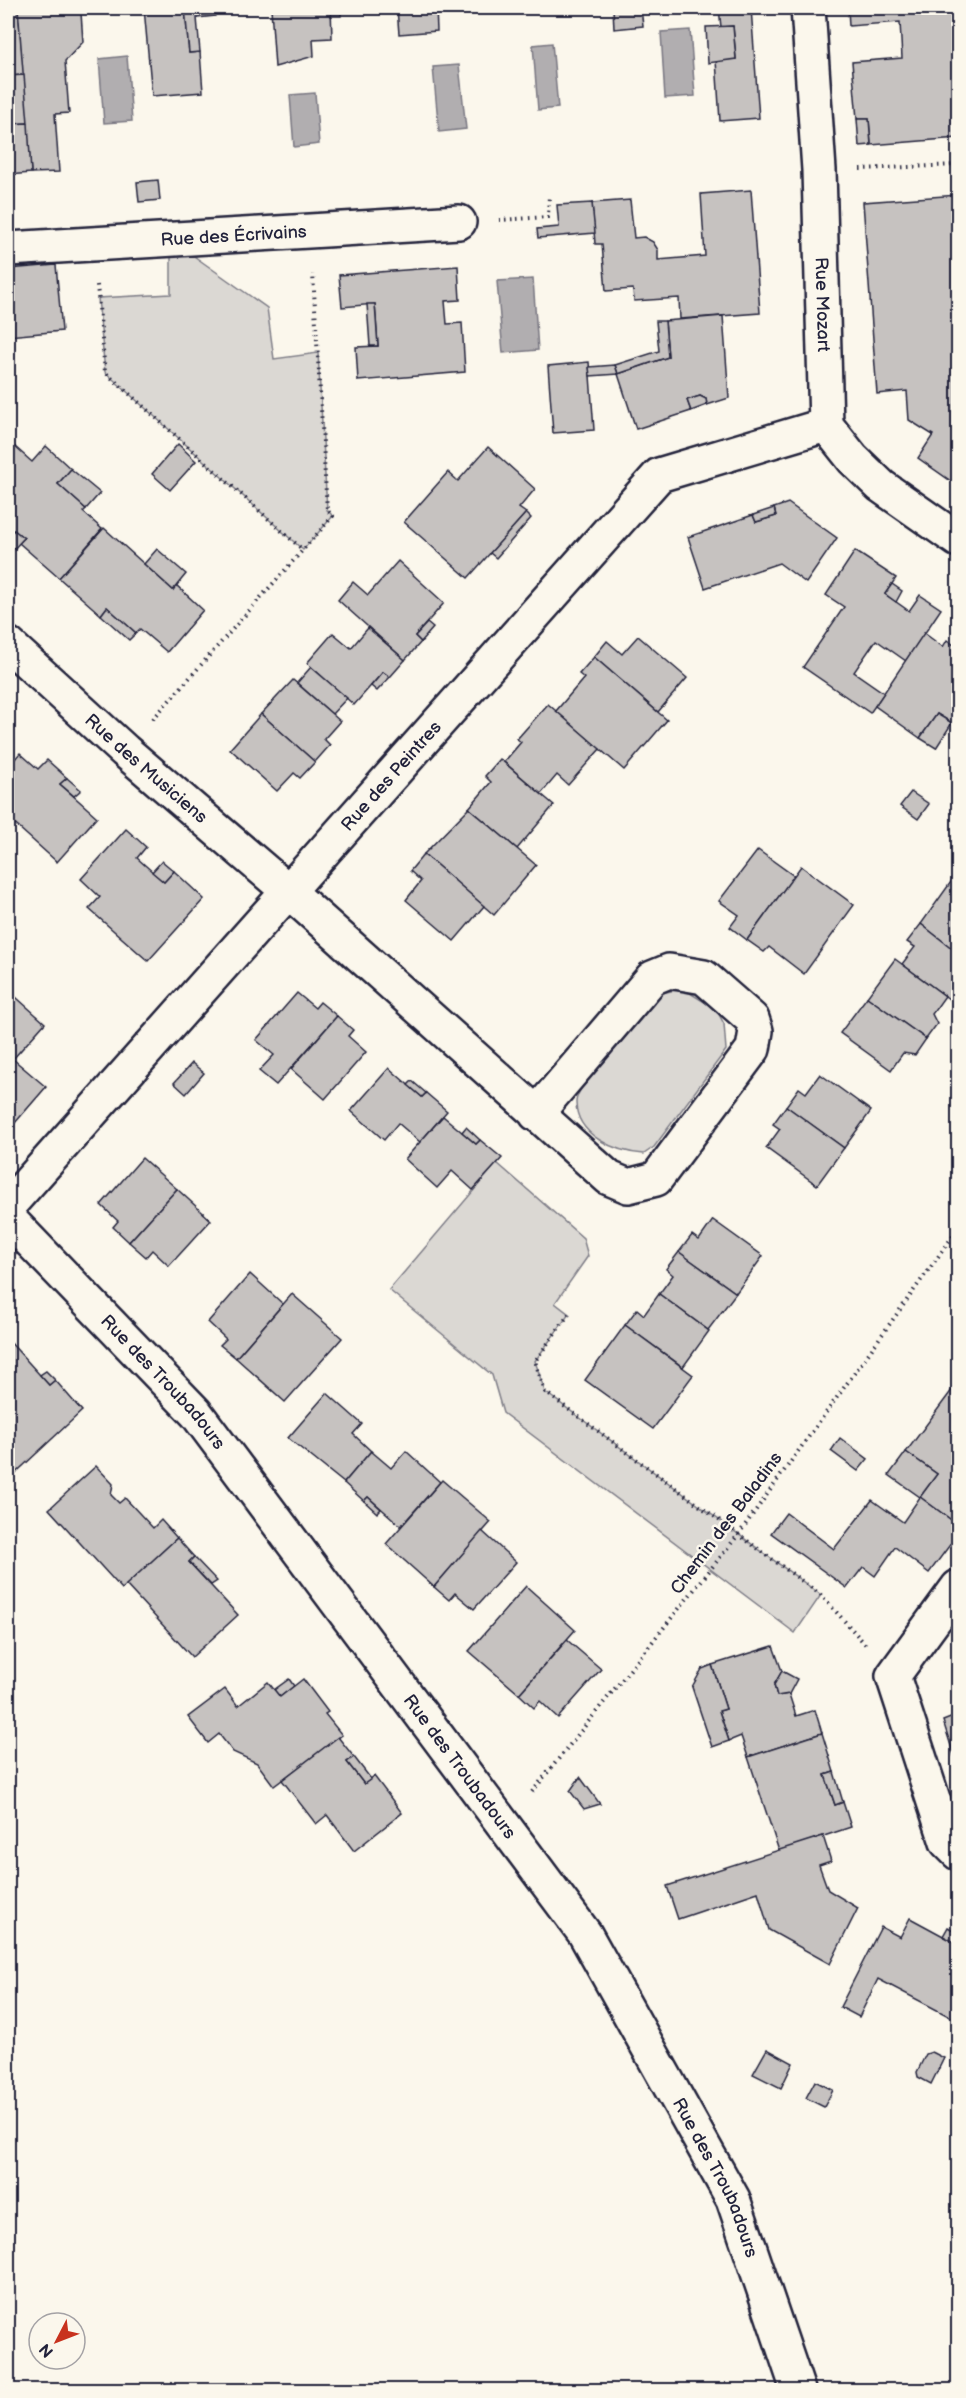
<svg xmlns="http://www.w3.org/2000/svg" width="966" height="2398" font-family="'Balsamiq Sans',sans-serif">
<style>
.green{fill:#dbd8d3;stroke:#7e7d87;stroke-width:1.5}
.water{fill:#b1aeb0;stroke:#787681;stroke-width:1.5}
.building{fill:#c6c2c0;stroke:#22223b;stroke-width:1.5}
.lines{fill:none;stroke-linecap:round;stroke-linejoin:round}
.minor-casing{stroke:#22223b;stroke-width:38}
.path{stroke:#22223b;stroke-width:4;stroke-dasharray:1.5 4.5;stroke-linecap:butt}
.minor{stroke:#fbf7ec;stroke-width:33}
.labels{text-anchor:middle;stroke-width:5;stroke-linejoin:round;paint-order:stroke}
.street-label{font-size:18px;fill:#22223b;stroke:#fbf7ec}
</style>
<rect width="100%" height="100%" fill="#fbf7ec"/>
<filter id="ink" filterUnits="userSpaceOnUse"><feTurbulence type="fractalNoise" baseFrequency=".0167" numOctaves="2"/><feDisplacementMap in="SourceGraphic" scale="12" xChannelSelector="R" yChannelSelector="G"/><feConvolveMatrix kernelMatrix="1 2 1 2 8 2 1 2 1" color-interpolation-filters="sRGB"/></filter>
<g filter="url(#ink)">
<g class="green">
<polygon points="191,254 267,308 274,359 318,353 327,510 333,516 303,550 105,372 98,298 171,294 171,256"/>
<path d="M 679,990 L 690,993 L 716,1009 L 724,1024 L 726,1050 L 654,1147 L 644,1154 C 616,1152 576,1136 576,1102 C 576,1086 635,1015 649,1002 C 658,993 667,991 679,990 Z"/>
<polygon points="497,1163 583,1238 588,1256 555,1303 569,1314 535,1361 545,1392 821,1595 795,1633 503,1413 492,1375 389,1290"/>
</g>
<g class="water">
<polygon points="690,30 695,96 665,98 661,32"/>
<polygon points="552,43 558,108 538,110 533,45"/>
<polygon points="127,56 132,121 104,123 99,59"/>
<polygon points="459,65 466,129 439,132 433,67"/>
<polygon points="315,93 319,144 294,147 290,95"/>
<polygon points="533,279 538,350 503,353 497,281"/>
</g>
<g class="building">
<polygon points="8,8 18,8 24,75 8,76"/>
<polygon points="18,8 114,8 111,11 81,13 83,42 65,61 69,113 55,114 59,172 31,173"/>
<polygon points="144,8 193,8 185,8 189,53 200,52 203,92 152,96"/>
<polygon points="185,8 214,8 215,16 197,18 200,52 189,53"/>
<polygon points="271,8 331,8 332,38 313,39 314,56 275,67"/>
<rect x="331" y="8" width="10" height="8"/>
<polygon points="397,8 436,8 437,31 399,34"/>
<polygon points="613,8 641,8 643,26 614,29"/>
<polygon points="719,8 751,8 759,118 720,121 716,60 736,59 733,26 721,27"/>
<polygon points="848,8 958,8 958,138 871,145 869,119 857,119 852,62 902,58 900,22 849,26"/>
<polygon points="733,26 736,59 708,63 706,27"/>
<polygon points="24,75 28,123 8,124 8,76"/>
<polygon points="857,119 869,119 871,145 859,146"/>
<polygon points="28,123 31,173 8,175 8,124"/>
<polygon points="158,180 160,200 139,202 137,182"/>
<polygon points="751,190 760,313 680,319 679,298 634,301 633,289 606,291 602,244 595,244 592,203 630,200 634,238 644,237 653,242 658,250 658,260 705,256 701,194"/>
<polygon points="958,195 958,486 918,458 933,435 909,420 907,391 877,394 863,202"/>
<polygon points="592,203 595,233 538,238 537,229 559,227 557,205"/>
<polygon points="56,265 62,331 8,336 8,269"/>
<polygon points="458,266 460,300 445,301 447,324 462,323 465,372 358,381 356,347 378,346 375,304 342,307 339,275"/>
<polygon points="367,304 375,304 378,346 370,346"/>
<polygon points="723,316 729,398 707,405 706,399 700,396 687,400 691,411 636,429 618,374 668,357 665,321"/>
<polygon points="656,321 665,321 668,357 618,374 615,365 659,351"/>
<polygon points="589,362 594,430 553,433 548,366"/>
<polygon points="615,365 618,374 590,376 589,367"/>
<polygon points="700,396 706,399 707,405 691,411 687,400"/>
<polygon points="178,444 196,461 170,490 152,474"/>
<polygon points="14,446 32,462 46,446 71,469 58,484 86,509 83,512 102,529 59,578 19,543 24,538 14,530 9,535 8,533 8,454"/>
<polygon points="488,447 535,489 519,508 526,513 468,578 404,522 448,472 458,481"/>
<polygon points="71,469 100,493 86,509 58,484"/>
<polygon points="788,503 837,538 806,583 779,563 705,588 688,537 753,515 756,522 776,516 774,508"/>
<polygon points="774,508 776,516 756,522 753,515"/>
<polygon points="526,513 531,518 496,558 490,553"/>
<polygon points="104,528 173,590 176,585 203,610 167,652 140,629 136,633 107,607 101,615 59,578"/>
<polygon points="14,530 24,538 12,551 8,547 8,533 9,535"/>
<polygon points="157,549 186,574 173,590 144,564"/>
<polygon points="855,551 896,578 885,594 909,611 920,595 941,609 906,661 876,640 854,672 884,693 870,713 803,667 844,607 826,595"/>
<polygon points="398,561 444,603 415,636 421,642 405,660 338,600 353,582 368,595"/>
<polygon points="892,584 902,591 896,602 885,594"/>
<polygon points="107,607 136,633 129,640 101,615"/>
<polygon points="427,623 433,628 421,642 415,636"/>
<polygon points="368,628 405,660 390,677 383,672 354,705 307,663 333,633 351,648"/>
<polygon points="924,633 943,647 947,640 958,648 958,714 952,723 937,714 920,738 875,706"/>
<polygon points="638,636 687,678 658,712 594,657 607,641 622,654"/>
<polygon points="594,657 667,720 624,770 556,711 584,678 579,674"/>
<polygon points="311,667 347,698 332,714 297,683"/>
<polygon points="383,672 390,677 377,691 371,686"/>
<polygon points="293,680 340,721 324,739 330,745 315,762 261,714"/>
<polygon points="548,704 600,749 568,785 557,775 541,794 504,762 521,742 517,739"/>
<polygon points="261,714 315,762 300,778 294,773 277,791 230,749"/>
<polygon points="937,714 952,723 936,748 920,738"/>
<polygon points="20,753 38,769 47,760 67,778 60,784 97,817 57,862 8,818 8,767"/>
<polygon points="500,759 554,805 517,849 469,808 491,782 485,776"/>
<polygon points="67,778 81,790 74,796 60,784"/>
<polygon points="911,792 929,804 918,819 900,806"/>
<polygon points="469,808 536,865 494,915 424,854"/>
<polygon points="126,829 146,847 137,858 164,882 174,871 204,899 148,961 89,909 100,897 81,879"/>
<polygon points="758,850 794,876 747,940 730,927 739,915 719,901"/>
<polygon points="424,854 484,906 454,941 406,900 421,881 410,871"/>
<polygon points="162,861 174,871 164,882 152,872"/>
<polygon points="801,866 854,905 804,974 769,947 764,952 747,940"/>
<polygon points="958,872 958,953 921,924"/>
<polygon points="921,924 958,953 958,995 953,1002 902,964 915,947 907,942"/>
<polygon points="895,959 945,996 932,1014 937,1024 926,1039 867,997"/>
<polygon points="8,990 45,1023 13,1059 46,1087 8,1131"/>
<polygon points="297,993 315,1008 320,1002 337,1016 276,1085 259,1071 274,1055 256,1040"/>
<polygon points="867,997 926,1039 915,1055 903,1053 891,1070 840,1033"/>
<polygon points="337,1016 353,1030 348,1036 366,1052 325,1099 291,1069"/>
<polygon points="192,1063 204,1073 186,1094 174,1083"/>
<polygon points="389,1068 422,1097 426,1093 447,1111 420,1142 398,1123 384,1140 351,1111"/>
<polygon points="820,1074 871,1111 844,1148 786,1106 799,1088 806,1093"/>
<polygon points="412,1081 426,1093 422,1097 408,1085"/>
<polygon points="786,1106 844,1148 817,1185 766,1148 780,1129 773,1124"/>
<polygon points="443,1116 476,1144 480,1140 502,1158 473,1190 452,1171 437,1188 405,1159"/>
<polygon points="466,1127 480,1140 476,1144 462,1132"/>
<polygon points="142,1158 177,1189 129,1242 113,1227 118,1221 101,1205"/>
<polygon points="177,1189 211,1220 169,1266 152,1250 146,1257 129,1242"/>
<polygon points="713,1220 763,1256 736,1293 679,1252 692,1235 699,1240"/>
<polygon points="679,1252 736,1293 708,1330 659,1294 673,1275 666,1269"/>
<polygon points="250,1274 283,1304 236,1358 220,1345 226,1339 208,1322"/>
<polygon points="292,1294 342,1338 285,1402 236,1358"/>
<polygon points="659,1294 709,1331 683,1367 625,1325 637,1309 644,1315"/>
<polygon points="625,1325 693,1375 653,1429 585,1380"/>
<polygon points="9,1341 49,1385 55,1380 82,1411 8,1480"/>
<polygon points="46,1371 55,1380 49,1385 40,1375"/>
<polygon points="958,1382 958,1480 954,1485 958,1488 958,1525 920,1497 937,1474 906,1452"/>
<polygon points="327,1393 362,1424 353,1434 371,1451 344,1483 288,1438"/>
<polygon points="840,1438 868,1459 858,1471 831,1451"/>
<polygon points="371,1451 391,1468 406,1451 440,1482 401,1526 368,1497 364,1501 344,1483"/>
<polygon points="906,1452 937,1474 920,1497 889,1475"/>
<polygon points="96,1466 113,1484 111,1495 119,1503 125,1498 153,1528 161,1520 177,1538 122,1589 49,1509"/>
<polygon points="442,1480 491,1522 434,1587 386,1544"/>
<polygon points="368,1497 381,1509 377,1513 364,1501"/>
<polygon points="920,1497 958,1525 958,1534 929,1573 895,1547 875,1576 863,1567 847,1588 771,1533 786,1513 834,1549 872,1500 903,1522"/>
<polygon points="482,1531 516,1562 474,1609 455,1593 449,1600 434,1587"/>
<polygon points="177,1538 194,1557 189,1562 238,1615 192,1657 126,1585"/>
<polygon points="194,1557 217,1581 211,1585 189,1562"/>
<polygon points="526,1586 575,1630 519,1694 469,1651"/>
<polygon points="567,1640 601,1669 558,1718 540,1701 534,1708 519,1694"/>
<polygon points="773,1646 782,1671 774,1685 777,1696 789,1694 796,1716 815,1710 822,1733 748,1757 741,1736 729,1741 719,1711 726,1709 712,1665"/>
<polygon points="712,1665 726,1709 719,1711 729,1741 712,1747 692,1687 702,1669"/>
<polygon points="782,1671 797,1679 789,1694 777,1696 774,1685"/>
<polygon points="289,1679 294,1686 280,1697 274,1690"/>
<polygon points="303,1679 328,1712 325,1714 342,1735 274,1786 257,1763 233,1752 219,1734 208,1743 188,1717 225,1689 238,1706 268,1682 280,1697"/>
<polygon points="958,1715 958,1768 943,1721"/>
<polygon points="822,1733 834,1772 825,1775 835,1805 843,1802 851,1827 779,1851 748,1757"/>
<polygon points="338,1737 354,1757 347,1762 364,1784 374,1776 402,1813 354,1851 327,1815 316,1824 282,1780"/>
<polygon points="354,1757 371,1779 364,1784 347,1762"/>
<polygon points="834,1772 843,1802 835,1805 825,1775"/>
<polygon points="580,1777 600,1804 584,1809 570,1791"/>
<polygon points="823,1836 831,1861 819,1865 828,1890 858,1908 830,1964 769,1930 758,1892 678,1919 667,1886"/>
<polygon points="910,1918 958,1944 958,2021 878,1979 859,2017 840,2007 881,1927 900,1937"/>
<polygon points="948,1927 958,1933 958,1944 943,1936"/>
<polygon points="767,2049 793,2063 781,2088 753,2074"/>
<polygon points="932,2052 944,2058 931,2084 918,2077 917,2072 926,2054"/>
<polygon points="815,2081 833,2090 824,2107 806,2098"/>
</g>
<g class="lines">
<g class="minor-casing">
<g id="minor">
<path id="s1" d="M 808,8 L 819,170 L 826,425 L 853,459 L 881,486 L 958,540"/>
<path id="s2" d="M 8,249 L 459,222"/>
<path id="s3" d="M 8,644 L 125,751 L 287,890 L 609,1178 L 628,1186 L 656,1179 L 753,1049 L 756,1031 L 752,1019 L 704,977 L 669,971 L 652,978 L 536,1114"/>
<path id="s4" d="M 8,1206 L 659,475 L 826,425"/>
<path id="s5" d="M 8,1218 L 196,1413 L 585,1934 L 733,2199 L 798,2390"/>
<polyline points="958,1587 893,1676 947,1842 958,1853"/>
</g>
</g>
<g class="path">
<polyline points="860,169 958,165"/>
<polyline points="499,220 548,217 549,195"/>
<polyline points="97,285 105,372 303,550"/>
<polyline points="153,719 333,516 327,510 313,274"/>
<polyline points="569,1314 535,1361 545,1392 821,1595 866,1645"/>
<polyline points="532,1792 738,1535 958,1229"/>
</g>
<use href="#minor" class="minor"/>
</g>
</g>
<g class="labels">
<g class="street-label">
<text dy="6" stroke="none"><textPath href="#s2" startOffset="226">Rue des Écrivains</textPath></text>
<text dy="6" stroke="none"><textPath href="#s1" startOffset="297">Rue Mozart</textPath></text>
<text dy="6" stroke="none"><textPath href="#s3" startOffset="186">Rue des Musiciens</textPath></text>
<text dy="6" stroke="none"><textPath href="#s4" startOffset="576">Rue des Peintres</textPath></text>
<text dy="6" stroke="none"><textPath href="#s5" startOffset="226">Rue des Troubadours</textPath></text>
<text transform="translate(726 1523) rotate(-53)" y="6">Chemin des Baladins</text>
<text dy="6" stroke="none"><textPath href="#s5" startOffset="712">Rue des Troubadours</textPath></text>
<text dy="6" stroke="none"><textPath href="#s5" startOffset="1198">Rue des Troubadours</textPath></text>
</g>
</g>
<rect width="966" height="2398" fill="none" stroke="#fbf7ec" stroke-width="30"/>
<rect x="15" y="15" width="936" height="2368" fill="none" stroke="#22223b" stroke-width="2" filter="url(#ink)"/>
<g transform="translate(57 2341) rotate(228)"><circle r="28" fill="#fbf7ec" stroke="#a4a2a5" stroke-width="1.5"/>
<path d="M0-4.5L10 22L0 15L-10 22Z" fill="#c8321e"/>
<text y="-9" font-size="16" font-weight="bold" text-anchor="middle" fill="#22223b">N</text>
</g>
</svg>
